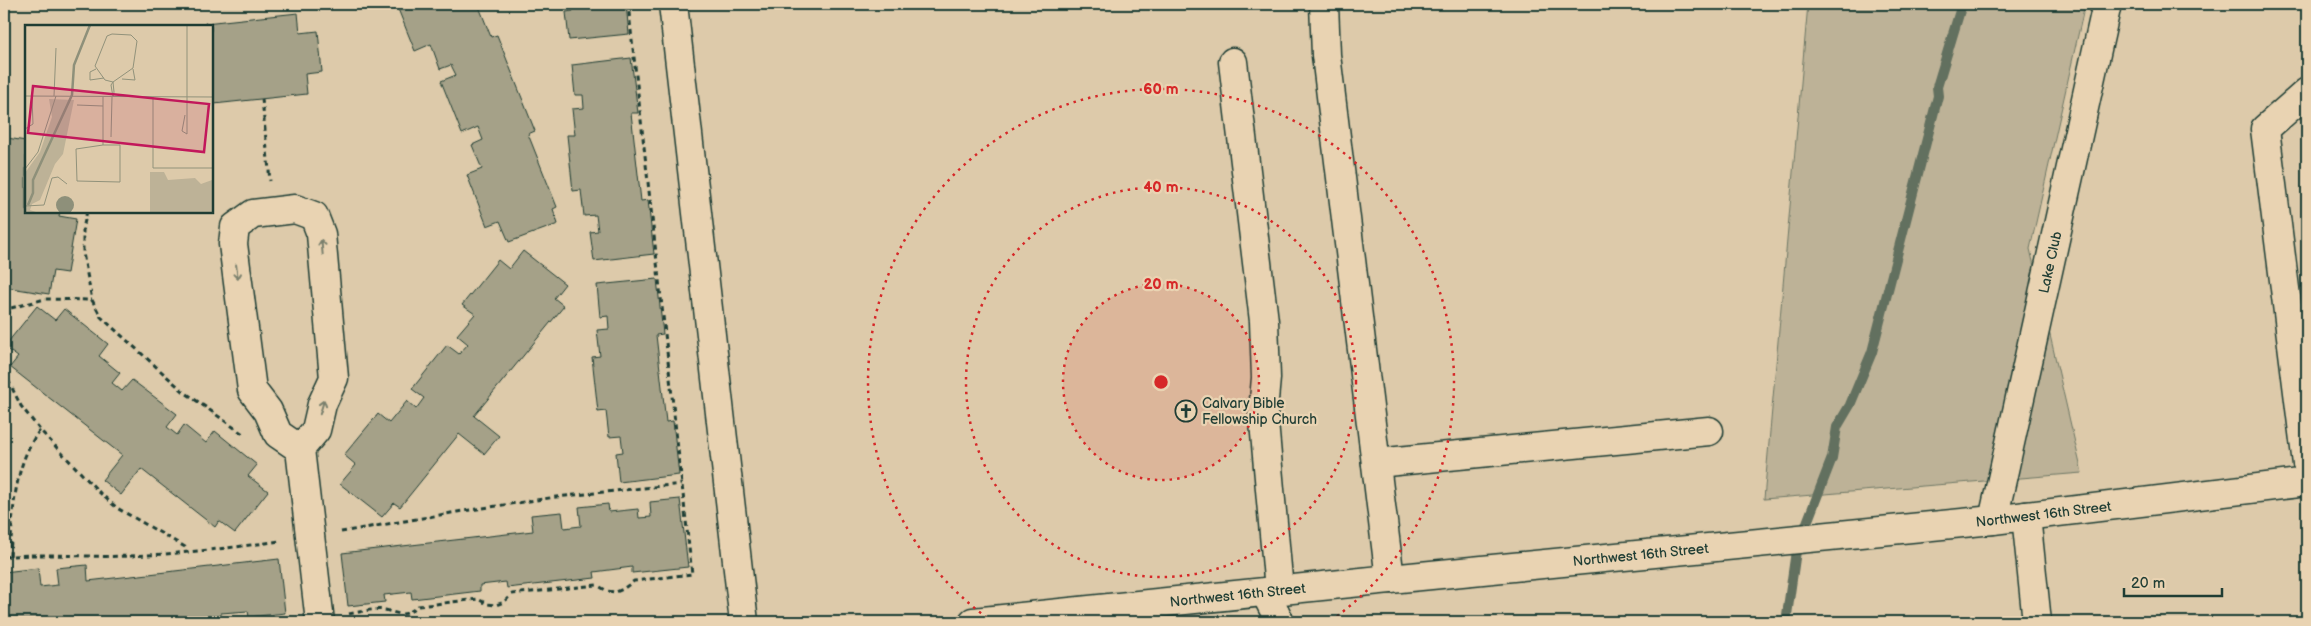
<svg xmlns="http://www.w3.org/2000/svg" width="2311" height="626" font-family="'Balsamiq Sans',sans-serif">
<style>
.green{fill:#bdb297;stroke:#6e7866}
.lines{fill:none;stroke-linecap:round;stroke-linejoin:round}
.stream{stroke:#626f5e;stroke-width:10}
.building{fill:#a5a188;stroke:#1f3d34}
.minor-casing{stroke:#1f3d34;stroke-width:31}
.path{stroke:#1f3d34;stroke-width:3;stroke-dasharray:5 4;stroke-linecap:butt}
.minor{stroke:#e9d3b2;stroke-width:28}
.oneway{stroke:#7a806d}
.ring{fill:none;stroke:#d62828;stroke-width:2.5;stroke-dasharray:2.5 5}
.labels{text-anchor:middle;stroke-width:4.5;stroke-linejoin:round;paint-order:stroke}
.street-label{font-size:14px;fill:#1f3d34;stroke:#e9d3b2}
.poi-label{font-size:14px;fill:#1f3d34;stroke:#e9d3b2;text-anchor:start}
.inset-river{fill:none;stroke:#8e907a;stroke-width:2.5}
.inset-road{fill:none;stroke:#91927b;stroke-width:1}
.view{fill:#c2185b;fill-opacity:0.15;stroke:#c2185b;stroke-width:2.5}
.inset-edge{fill:none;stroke:#1f3d34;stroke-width:2.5}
.centre{fill:#d62828;stroke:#e9d3b2;stroke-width:2.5}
.ring-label{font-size:15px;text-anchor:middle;font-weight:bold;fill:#d62828;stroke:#e9d3b2;stroke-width:4.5;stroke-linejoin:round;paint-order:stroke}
</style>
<rect width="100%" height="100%" fill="#ddcaaa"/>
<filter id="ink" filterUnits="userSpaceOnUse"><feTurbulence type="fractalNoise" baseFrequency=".02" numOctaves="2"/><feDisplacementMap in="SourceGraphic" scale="10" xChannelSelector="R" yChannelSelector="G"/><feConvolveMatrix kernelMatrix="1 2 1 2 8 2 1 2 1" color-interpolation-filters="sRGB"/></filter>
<g filter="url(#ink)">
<polygon class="green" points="1808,4 2085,4 2030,249 2082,473 1764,499"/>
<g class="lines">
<polyline class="stream" points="1786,622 1796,551 1832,458 1837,427 1850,405 1872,352 1938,96 1937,87 1962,4"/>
</g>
<g class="building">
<polygon points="396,4 478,4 491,37 497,35 535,131 528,134 557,207 553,209 558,224 509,242 500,221 487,226 467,175 482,169 472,145 483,140 478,127 462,134 441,81 456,75 451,65 440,69 431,44 415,51"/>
<polygon points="572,4 626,4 629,34 569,40 566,12 573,11"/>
<polygon points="298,13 300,33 318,31 322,72 305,74 307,94 214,104 211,85 211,26 205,26 205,23"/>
<polygon points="631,58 638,113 631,113 641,201 648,200 654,254 594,261 590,232 598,231 596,215 584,216 581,190 573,191 567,135 575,135 572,109 584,108 583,95 575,95 572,65"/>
<polygon points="7,138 26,141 26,211 60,211 59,216 76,219 67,273 53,271 49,294 4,287 4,211 7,191 4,191 4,161"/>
<polygon points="523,251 565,284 554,298 564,306 474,416 499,436 484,454 459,434 400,507 394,503 382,517 340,484 356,465 344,455 378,414 389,423 407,401 416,409 424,398 412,389 447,345 459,354 468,344 457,335 475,314 462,305 498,260 509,269"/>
<polygon points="657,279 663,334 656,335 666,422 673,421 679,475 619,482 616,453 623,452 621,436 609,437 606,411 598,412 592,357 600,356 597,330 609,329 608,316 600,317 597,285"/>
<polygon points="37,306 55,320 64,309 108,344 99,356 120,373 112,383 122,391 132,380 177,414 167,427 177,435 184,425 206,443 215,431 257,465 248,476 268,491 235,533 219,521 215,527 141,469 121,495 102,480 122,455 10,367 18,357 4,347"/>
<polygon points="680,499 688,567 632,573 632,567 594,572 595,578 507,588 506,582 480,585 480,591 412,599 411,592 384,595 385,602 348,606 342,553 533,531 531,515 562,512 564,528 581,526 579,507 608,504 609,512 638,509 639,518 651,517 650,502"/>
<polygon points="279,559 285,613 249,617 248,611 221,613 221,620 200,622 4,622 4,572 38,568 40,587 58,585 56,568 87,565 88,581"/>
</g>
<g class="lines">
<g class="minor-casing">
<g id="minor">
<polyline points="673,4 744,622"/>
<polyline points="1324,4 1326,55 1390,579"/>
<polyline points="1233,62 1264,321 1266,378 1263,411 1279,590"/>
<polyline points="2307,92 2265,129 2307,464"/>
<polyline points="300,449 278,434 268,411 252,390 233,244 235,227 253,214 295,209 314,216 321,234 334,378 322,404 316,430 300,449 320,622"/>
<polyline points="1376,463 1709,431"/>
<polyline points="2026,516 2037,622"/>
<path id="s1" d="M 1993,520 L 2107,4"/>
<polyline points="1265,592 1280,622"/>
<path id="s2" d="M 973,622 L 1390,579 L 1993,520 L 2307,482"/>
</g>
</g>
<g class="path">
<polyline points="262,99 270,181"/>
<polyline points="87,211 83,229 83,253 92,300 101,317 183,391 243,434"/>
<polyline points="4,303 11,308"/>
<polyline points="11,308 45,299 92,300"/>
<polyline points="4,324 11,308"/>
<polyline points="4,372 21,406 40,430 100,493 117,508 185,547 187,551"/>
<polyline points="341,532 457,512 556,497 682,484"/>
<path d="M 10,556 C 13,513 13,465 40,430"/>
<path d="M 4,557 C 46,552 87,558 129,556 C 180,554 230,548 280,541"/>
<path d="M 349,614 C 359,612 375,608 385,610 C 401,614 403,618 418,606 L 478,599 L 487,604 L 496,605 L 504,602 L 512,594 L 597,585 L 607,591 L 616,592 L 623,589 L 634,581 L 692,574 L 628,4"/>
<polyline points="271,622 290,620"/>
</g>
<use href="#minor" class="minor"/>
</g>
<defs><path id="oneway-shaft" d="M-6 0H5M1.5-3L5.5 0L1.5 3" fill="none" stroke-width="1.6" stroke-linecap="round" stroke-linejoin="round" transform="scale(1.25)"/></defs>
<g class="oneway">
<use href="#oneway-shaft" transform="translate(322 247) rotate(-95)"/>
<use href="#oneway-shaft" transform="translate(237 272) rotate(83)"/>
<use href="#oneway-shaft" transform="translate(322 407) rotate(-73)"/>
</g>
</g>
<circle cx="1161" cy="382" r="98" fill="#d62828" fill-opacity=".12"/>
<g class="ring">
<circle cx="1161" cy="382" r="98"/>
<circle cx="1161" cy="382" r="195"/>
<path d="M993 622A293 293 0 1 1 1329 622"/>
</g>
<defs>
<g id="church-ring" transform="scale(1.125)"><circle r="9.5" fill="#e9d3b2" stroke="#1f3d34" stroke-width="1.5"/><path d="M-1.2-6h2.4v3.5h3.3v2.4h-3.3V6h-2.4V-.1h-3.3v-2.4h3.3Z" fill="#1f3d34"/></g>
</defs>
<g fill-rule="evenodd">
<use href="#church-ring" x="1186" y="411"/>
</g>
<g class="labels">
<g class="street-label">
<text dy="5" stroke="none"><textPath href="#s1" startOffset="264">Lake Club</textPath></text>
<text dy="5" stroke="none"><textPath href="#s2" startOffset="1076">Northwest 16th Street</textPath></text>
<text dy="5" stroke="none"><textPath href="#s2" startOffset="671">Northwest 16th Street</textPath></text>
<text dy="5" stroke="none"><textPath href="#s2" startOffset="266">Northwest 16th Street</textPath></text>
</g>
<g class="poi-label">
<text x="1202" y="408">Calvary Bible<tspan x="1202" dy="16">Fellowship Church</tspan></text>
</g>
</g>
<g transform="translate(25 25)">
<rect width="188" height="188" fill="#ddcaaa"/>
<path d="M 24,74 L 49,75 L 38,129 L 30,139 L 15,175 L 7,179 L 5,185 L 11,187 L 0,187 L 0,148 L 15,127 L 27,92 ZM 125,147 L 139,147 L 143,155 L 170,153 L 176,159 L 187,155 L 187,187 L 125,187 Z" fill="#bdb297"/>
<path d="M31 180a9 9 0 1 1 18 0a9 9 0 1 1-18 0Z" fill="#8e907a"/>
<path class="inset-river" d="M 3,180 L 8,168 L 8,155 L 47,70 L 49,40 L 65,0"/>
<path class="inset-road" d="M 87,9 L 106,10 L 112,16 L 108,43 L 88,57 L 80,55 L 70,41 L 82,11 ZM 71,44 L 65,47 L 65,55 L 79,53M 97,54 L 110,55 L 108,44M 88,57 L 89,67 L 88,72 L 86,60 ZM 0,71 L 188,72M 29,71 L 31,23M 128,72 L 128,143 L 188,143M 52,80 L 78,81M 160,90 L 157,106 L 162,109 L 162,0M 0,104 L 8,99 L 7,72M 86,112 L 87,72M 78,120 L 95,120 L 95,157 L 52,156 L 51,124 L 78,120 L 78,72M 0,144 L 13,127 L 31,71M 19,180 L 27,153 L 33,152 L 42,159M 0,181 L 19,180"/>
<path class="view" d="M 8,61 L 184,79 L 179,127 L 3,108 Z"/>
<rect width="188" height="188" class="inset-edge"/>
</g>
<circle cx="1161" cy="382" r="8" class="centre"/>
<g class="ring-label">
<text x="1161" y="94">60 m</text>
<text x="1161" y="192">40 m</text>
<text x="1161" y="289">20 m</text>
</g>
<rect width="2311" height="626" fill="none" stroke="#e9d3b2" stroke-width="20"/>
<rect x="10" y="10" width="2291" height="606" fill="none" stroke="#1f3d34" stroke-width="2" filter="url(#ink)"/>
<path d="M2124 588v8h98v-8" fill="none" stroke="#1f3d34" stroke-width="2.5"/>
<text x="2131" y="588" font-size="15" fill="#1f3d34" stroke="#e9d3b2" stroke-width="4" paint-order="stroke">20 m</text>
</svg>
